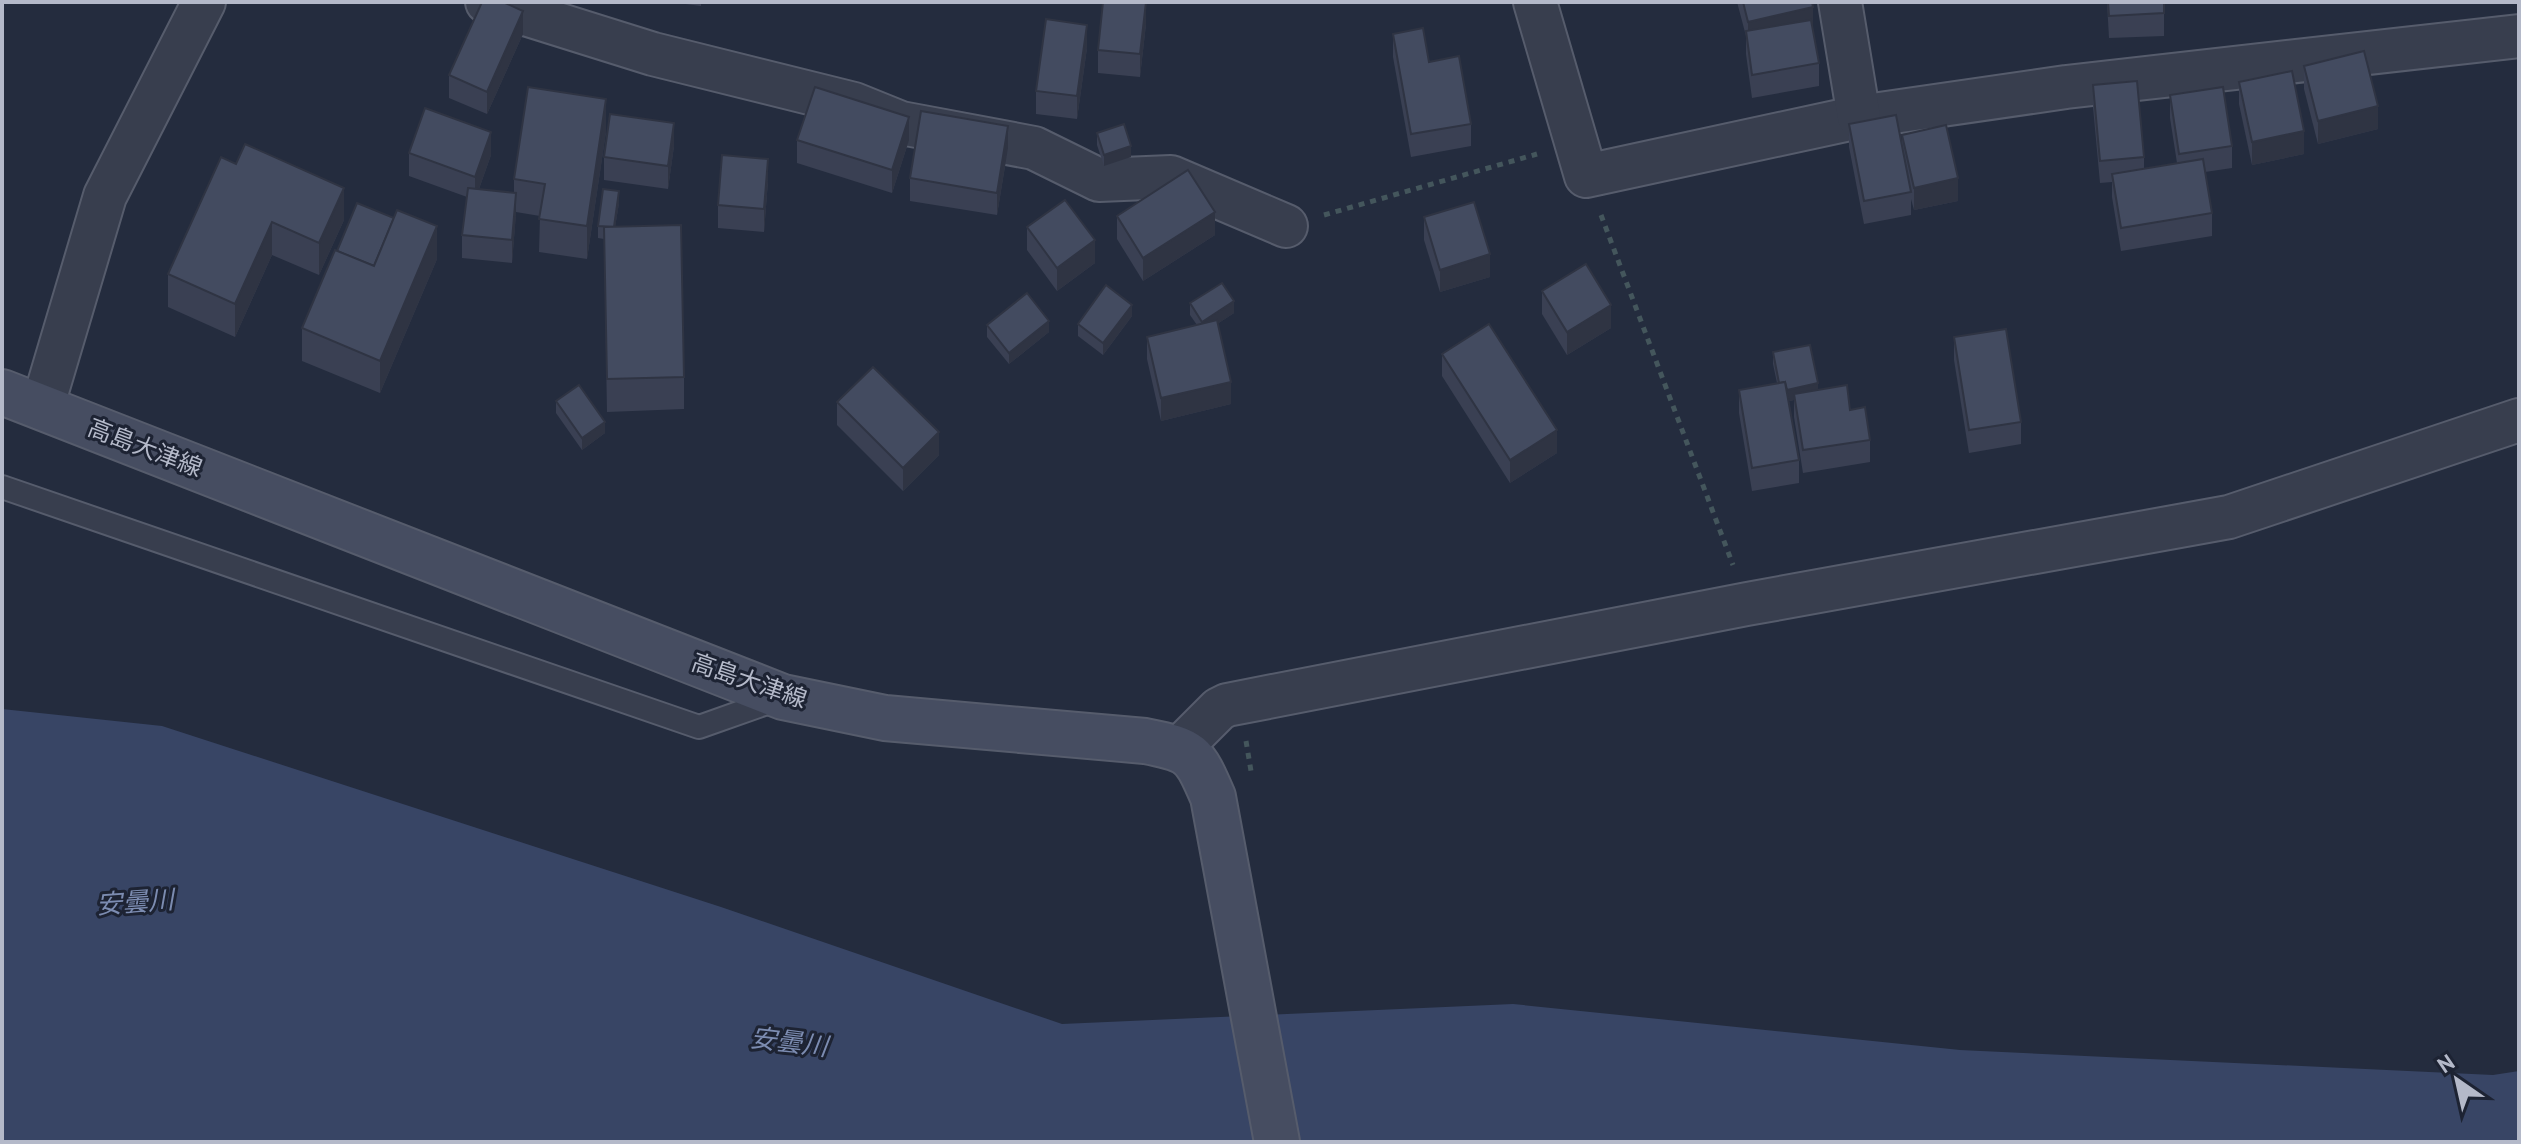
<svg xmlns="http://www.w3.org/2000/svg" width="2521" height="1144" font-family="'PT Sans','Noto Sans JP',sans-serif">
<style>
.water{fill:#384565}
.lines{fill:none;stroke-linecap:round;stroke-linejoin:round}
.service-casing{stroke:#565c6c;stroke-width:26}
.minor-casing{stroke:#565c6c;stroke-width:46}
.secondary-casing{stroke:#565c6c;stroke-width:48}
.path{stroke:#44565c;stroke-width:5;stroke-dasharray:6 6;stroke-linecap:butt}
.service{stroke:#383e4e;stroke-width:22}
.minor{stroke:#383e4e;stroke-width:42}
.secondary{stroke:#464d61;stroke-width:44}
.wall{fill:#3a4053}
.shaded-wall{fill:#2f3443}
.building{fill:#434b60;stroke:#2f3443;stroke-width:2}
.labels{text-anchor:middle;stroke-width:6;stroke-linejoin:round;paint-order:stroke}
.street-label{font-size:24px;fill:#b4b9c9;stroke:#1d2333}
.water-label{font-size:26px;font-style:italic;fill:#7c8cb1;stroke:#1d2333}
</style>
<rect width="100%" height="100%" fill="#242c3e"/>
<polygon class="water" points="2,709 162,726 721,907 1062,1024 1513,1004 1960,1050 2493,1075 2519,1071 2519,1142 2,1142"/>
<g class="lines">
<g class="service-casing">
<polyline id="service" points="2,487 699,727 778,699"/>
</g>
<g class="minor-casing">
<g id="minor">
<polyline points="487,2 653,54 854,104 901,123 1034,148 1099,180 1171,177 1286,226"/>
<polyline points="1535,2 1586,176 1859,117 2066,87 2519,36"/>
<polyline points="1840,2 1859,117"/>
<polyline points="42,408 105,196 204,2"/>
<polyline points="1180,748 1219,709 1227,705 1747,604 2229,517 2519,420"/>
</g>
</g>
<g class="secondary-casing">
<path id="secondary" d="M 2,392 L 783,697 L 885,718 L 1145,741 C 1192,750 1194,753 1213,797 L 1277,1142"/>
</g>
<g class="path">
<polyline points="1324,215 1537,154"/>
<polyline points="1601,215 1733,565"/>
<polyline points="1246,741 1251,771"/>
</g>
<use href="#service" class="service"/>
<use href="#minor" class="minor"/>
<use href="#secondary" class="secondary"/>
</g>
<g class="wall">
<polygon points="670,2 701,2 701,6"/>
<polygon points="1737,2 1812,2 1813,29 1819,63 1819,86 1752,98 1746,54 1746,36"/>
<polygon points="2107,2 2164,2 2164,36 2109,38"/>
<polygon points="1146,24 1140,77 1098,73 1098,50"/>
<polygon points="523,34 487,114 449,98 449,75"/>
<polygon points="1393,34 1429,62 1471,124 1471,146 1411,157 1393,57"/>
<polygon points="1087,48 1077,119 1036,114 1036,91"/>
<polygon points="2304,66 2378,129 2318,144 2304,89"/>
<polygon points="2239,82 2304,154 2252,165 2239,104"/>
<polygon points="2093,85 2144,157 2144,169 2177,163 2170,118 2170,95 2232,146 2232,168 2205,172 2212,213 2212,236 2121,251 2112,197 2112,182 2100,183 2093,107"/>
<polygon points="1849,124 1902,145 1902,135 1958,201 1914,210 1911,199 1911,215 1864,224 1849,147"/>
<polygon points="606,132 587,259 539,252 540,216 516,212 512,263 462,258 462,235 467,197 409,176 409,153 491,155 479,189 514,193 514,179"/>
<polygon points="1097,133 1131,157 1104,166 1097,145"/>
<polygon points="797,140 909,140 892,193 797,163"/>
<polygon points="674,146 668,189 604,180 604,157"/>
<polygon points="1008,148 997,215 910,201 910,178"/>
<polygon points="221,157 344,220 319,275 272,255 235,337 168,307 168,274"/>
<polygon points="768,181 764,232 718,228 718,205"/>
<polygon points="619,203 615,227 684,377 684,409 607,412 604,239 598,238 598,226"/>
<polygon points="1117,216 1215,235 1143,281 1117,239"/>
<polygon points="1424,217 1490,277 1440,292 1424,240"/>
<polygon points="1027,227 1095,263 1057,291 1027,250"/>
<polygon points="337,251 437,259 380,393 302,361 302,328"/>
<polygon points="1542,291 1611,328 1567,355 1542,314"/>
<polygon points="1190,303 1234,313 1217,324 1231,404 1161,421 1147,359 1147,337 1197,325 1190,315"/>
<polygon points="1132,316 1103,355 1078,336 1078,324"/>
<polygon points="987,325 1049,332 1009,364 987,337"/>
<polygon points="1954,337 2021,422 2021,444 1969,453 1954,360"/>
<polygon points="1773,352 1818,390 1850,410 1870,440 1870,462 1803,473 1794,417 1794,400 1789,401 1799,460 1799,483 1752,491 1739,413 1739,390 1777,383 1773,364"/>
<polygon points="1442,354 1557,453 1510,483 1442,376"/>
<polygon points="556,401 605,433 582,450 556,413"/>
<polygon points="837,402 939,455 903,491 837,425"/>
</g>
<g class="shaded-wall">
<polygon points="1146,2 1146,24 1140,77 1140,54"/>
<polygon points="1813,7 1813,29 1748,45 1748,22"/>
<polygon points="523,11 523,34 487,114 487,92"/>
<polygon points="1087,25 1087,48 1077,119 1077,96"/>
<polygon points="606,99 606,132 587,259 587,226"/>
<polygon points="2378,106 2378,129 2318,144 2318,121"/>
<polygon points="909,117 909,140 892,193 892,170"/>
<polygon points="674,123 674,146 668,189 668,166"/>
<polygon points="1008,126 1008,148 997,215 997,193"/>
<polygon points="2304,131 2304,154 2252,165 2252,142"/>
<polygon points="491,132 491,155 475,200 475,177"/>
<polygon points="1131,146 1131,157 1104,166 1104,155"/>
<polygon points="768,159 768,181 764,232 764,209"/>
<polygon points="1958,178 1958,201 1914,210 1914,188"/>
<polygon points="344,188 344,220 319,275 319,243"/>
<polygon points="619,191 619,203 613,240 613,228"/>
<polygon points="516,193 516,216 512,263 512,240"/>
<polygon points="1215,212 1215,235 1143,281 1143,258"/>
<polygon points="272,222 272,255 235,337 235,304"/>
<polygon points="437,226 437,259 380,393 380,361"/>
<polygon points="1095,240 1095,263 1057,291 1057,268"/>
<polygon points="1490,254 1490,277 1440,292 1440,270"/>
<polygon points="1234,301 1234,313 1202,334 1202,322"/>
<polygon points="1132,305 1132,316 1103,355 1103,343"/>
<polygon points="1611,305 1611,328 1567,355 1567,332"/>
<polygon points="1049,321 1049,332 1009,364 1009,353"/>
<polygon points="1231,382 1231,404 1161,421 1161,398"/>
<polygon points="1818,383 1818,394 1794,394 1794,400 1781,403 1781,391"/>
<polygon points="605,422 605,433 582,450 582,438"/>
<polygon points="1557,430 1557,453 1510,483 1510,460"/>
<polygon points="939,432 939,455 903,491 903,468"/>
</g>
<g class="building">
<polygon points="482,2 503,2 523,11 487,92 449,75"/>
<polygon points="1103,2 1146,2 1140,54 1098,50"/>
<polygon points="1743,2 1812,2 1813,7 1748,22"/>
<polygon points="2108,2 2164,2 2164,13 2109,16"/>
<polygon points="1046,19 1087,25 1077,96 1036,91"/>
<polygon points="1811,20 1819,63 1752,75 1746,31"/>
<polygon points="1423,28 1429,62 1459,56 1471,124 1411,134 1393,34"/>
<polygon points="2364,51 2378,106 2318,121 2304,66"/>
<polygon points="2292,71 2304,131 2252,142 2239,82"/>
<polygon points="2137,81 2144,157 2100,161 2093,85"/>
<polygon points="528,87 606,99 587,226 539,219 545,184 514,179"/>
<polygon points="815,87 909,117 892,170 797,140"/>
<polygon points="2223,87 2232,146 2179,154 2170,95"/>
<polygon points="425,108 491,132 475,177 409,153"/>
<polygon points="921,111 1008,126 997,193 910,178"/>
<polygon points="610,114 674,123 668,166 604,157"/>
<polygon points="1896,115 1911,192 1864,201 1849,124"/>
<polygon points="1124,124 1131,146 1104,155 1097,133"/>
<polygon points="1946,125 1958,178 1914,188 1902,135"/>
<polygon points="245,144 344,188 319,243 272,222 235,304 168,274 221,157 236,164"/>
<polygon points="722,155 768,159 764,209 718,205"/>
<polygon points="2203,159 2212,213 2121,228 2112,174"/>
<polygon points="1188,170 1215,212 1143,258 1117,216"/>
<polygon points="468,188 516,193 512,240 462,235"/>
<polygon points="603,189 619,191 614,227 598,226"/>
<polygon points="1065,200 1095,240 1057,268 1027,227"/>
<polygon points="1474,202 1490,254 1440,270 1424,217"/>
<polygon points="357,203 394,218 374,266 337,251"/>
<polygon points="397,210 437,226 380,361 302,328 335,250 374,266"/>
<polygon points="681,225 684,377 607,379 604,227"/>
<polygon points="1586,264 1611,305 1567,332 1542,291"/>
<polygon points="1222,283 1234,301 1202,322 1190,303"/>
<polygon points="1106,285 1132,305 1103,343 1078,324"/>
<polygon points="1027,293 1049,321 1009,353 987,325"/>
<polygon points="1217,320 1231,382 1161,398 1147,337"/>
<polygon points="1489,324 1557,430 1510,460 1442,354"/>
<polygon points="2006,329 2021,422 1969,430 1954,337"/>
<polygon points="1810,345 1818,383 1787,390 1785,382 1779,383 1773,352"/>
<polygon points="873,367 939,432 903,468 837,402"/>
<polygon points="1785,382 1799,460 1752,468 1739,390"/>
<polygon points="579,385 605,422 582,438 556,401"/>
<polygon points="1847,385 1850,410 1865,407 1870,440 1803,450 1794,394"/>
</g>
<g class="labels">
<g class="street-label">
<text transform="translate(145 448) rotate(21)" y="8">高島大津線</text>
<text transform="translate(749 681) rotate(19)" y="8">高島大津線</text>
</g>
<g class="water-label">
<text transform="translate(135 902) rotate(-4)" y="9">安曇川</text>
<text transform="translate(789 1042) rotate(7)" y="9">安曇川</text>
</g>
</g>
<rect width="2521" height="1144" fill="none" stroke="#b4b9c9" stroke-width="8"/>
<g transform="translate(2457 1080) rotate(326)" stroke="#1d2333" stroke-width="6" paint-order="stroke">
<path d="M0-6L14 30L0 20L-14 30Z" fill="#b4b9c9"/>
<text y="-12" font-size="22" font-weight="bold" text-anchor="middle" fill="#b4b9c9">N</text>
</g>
</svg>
